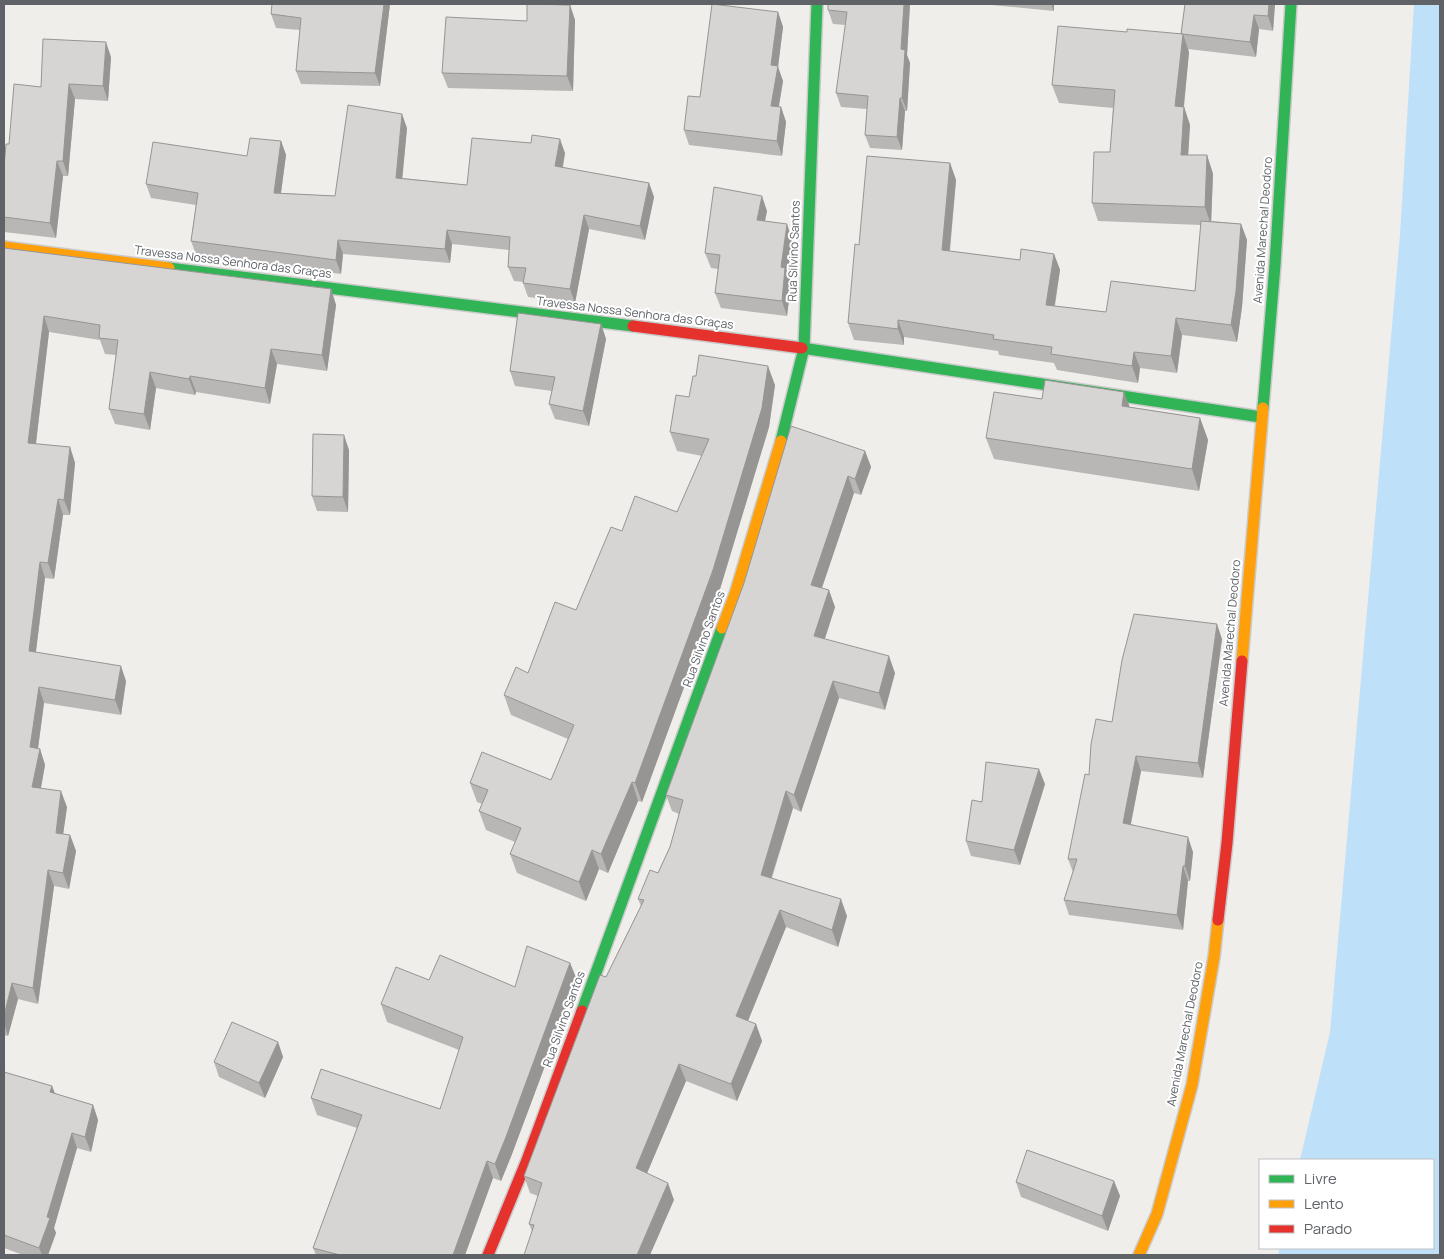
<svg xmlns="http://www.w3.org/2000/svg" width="1444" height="1259" font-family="Manrope,sans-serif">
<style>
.water{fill:#bfe0f9}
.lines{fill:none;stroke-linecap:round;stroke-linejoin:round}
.fast-casing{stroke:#cacacb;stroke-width:14}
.slow-casing{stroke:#cacacb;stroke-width:14}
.jam-casing{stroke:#cacacb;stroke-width:14}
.fast{stroke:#30b455;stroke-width:11}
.slow{stroke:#ff9f0a;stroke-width:11}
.jam{stroke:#e5322d;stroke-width:11}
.wall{fill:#b8b7b5}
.shaded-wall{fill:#969594}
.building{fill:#d6d5d3;stroke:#969594}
.labels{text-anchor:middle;stroke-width:4;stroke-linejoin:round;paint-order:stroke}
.street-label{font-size:12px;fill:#5f6368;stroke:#fff}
</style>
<rect width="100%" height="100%" fill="#efeeea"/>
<polygon class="water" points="1414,4 1440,4 1440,1255 1278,1255 1280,1248 1433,1248 1433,1160 1300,1160 1330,1032 1400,235"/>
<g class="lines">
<g class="fast-casing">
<g id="fast">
<polyline points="169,268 633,326"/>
<polyline points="802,348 1261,417"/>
<polyline points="1263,408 1275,265 1291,4"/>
<polyline points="781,441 804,348 817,4"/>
<polyline points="582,1011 722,628"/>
</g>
</g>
<g class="slow-casing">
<g id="slow">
<polyline points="4,247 169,268"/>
<polyline points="722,628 735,594 781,441"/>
<polyline points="1242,661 1263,408"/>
<polyline points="1139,1255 1157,1214 1192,1085 1214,957 1218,920"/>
</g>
</g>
<g class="jam-casing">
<g id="jam">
<polyline points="633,326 802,348"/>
<polyline points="1218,920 1227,843 1242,661"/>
<polyline points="488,1255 527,1160 582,1011"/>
</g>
</g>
<use href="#fast" class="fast"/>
<use href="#slow" class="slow"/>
<use href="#jam" class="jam"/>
</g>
<g class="wall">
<polygon points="390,4 380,86 301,84 296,71 300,30 276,28 271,14"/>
<polygon points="910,4 907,55 910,63 907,111 905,111 902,150 870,148 865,135 867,109 841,107 836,93 846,25 833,24 828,10"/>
<polygon points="981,4 1054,4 1054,11"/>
<polygon points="1185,4 1275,4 1273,31 1259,29 1256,57 1188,49 1189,52 1184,107 1190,125 1188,155 1207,155 1213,174 1211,221 1241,224 1247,240 1242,307 1237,342 1182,335 1177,373 1140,368 1138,383 1057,370 1054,363 999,355 998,351 904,337 904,345 854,340 848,323 859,245 950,163 956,180 950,251 1020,260 1054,254 1060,270 1055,306 1106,312 1195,291 1201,225 1098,221 1092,203 1110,152 1113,108 1059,103 1052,85 1127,32 1181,34"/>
<polygon points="570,5 575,20 573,91 448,88 442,73 527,21"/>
<polygon points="778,12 783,27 778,67 783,81 779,107 781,107 786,122 782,156 689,145 684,130 700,97"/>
<polygon points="111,57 108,101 75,99 68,176 63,176 56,238 4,232 4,166 41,87"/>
<polygon points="407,128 402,178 467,185 565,153 563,168 649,183 654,197 645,240 589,229 575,303 528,297 523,283 524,282 514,281 508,267 509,250 452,244 450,263 343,254 341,274 196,255 191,241 196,205 151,198 146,184 247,156 281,141 286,155 281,193 335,196"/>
<polygon points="767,211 765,221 792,239 788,274 791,283 787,316 721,308 715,293 718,269 711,268 705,253"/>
<polygon points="4,248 331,289 336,305 327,371 277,364 270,404 196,392 195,395 156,388 150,430 115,424 109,409 116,355 105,354 100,340 49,332 36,444 70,447 75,463 70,515 63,515 54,579 45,578 36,652 126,681 121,715 44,703 38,749 40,749 45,765 41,788 67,807 63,834 70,835 76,851 69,889 54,886 38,1004 18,999 8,1036 4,1035"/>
<polygon points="601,324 606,339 589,426 555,419 549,404 552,391 515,386 510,371"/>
<polygon points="775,385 769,427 720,589 642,802 638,801 608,873 599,869 586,901 517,873 510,854 515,842 486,830 479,811 482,804 477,802 470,783 551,780 568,739 511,715 504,695 528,673 576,610 622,531 677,512 702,456 677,451 670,432 689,397"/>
<polygon points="1042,399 1130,407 1200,418 1208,440 1199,491 994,459 986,438"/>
<polygon points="349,450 348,512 317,511 312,496"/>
<polygon points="865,451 871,467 861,495 854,493 822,588 835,607 825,639 895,673 885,710 839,698 801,812 793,808 772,878 847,916 838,947 786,927 748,1021 756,1024 762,1041 737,1101 686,1081 647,1173 674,1200 532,1231 529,1224 538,1196 530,1193 524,1176 606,977 641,906 638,899 658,873 670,847 679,814 672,811 666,795 744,583"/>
<polygon points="1222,639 1203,778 1141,771 1131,824 1193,852 1190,881 1188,881 1183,930 1069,915 1064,900 1073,872 1068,859 1089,775 1112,722"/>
<polygon points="1045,784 1020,865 971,856 966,841 982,802"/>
<polygon points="570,963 577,980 512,1154 501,1181 493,1178 465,1255 316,1255 313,1248 357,1128 317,1115 311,1098 440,1109 459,1050 387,1022 381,1004 429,980 515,987"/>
<polygon points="278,1042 283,1057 265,1098 219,1077 214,1062"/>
<polygon points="4,1072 52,1086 55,1094 93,1105 98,1120 91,1152 77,1148 54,1228 56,1233 48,1255 23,1255 4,1248"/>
<polygon points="1114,1181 1120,1196 1108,1231 1021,1197 1016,1182"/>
</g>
<g class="shaded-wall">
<polygon points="384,4 390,4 380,86 375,73"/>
<polygon points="904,4 910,4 907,55 910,63 907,111 902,98 901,49"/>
<polygon points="1051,4 1054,4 1054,11"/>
<polygon points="1269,4 1275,4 1273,31 1268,16"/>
<polygon points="570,5 575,20 573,91 567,76"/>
<polygon points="778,12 783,27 778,67 783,81 776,121 771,106 771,65"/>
<polygon points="1254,15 1259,29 1256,57 1250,42"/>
<polygon points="1183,34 1189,52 1182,124 1175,106"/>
<polygon points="106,42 111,57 108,101 103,86"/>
<polygon points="69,84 75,99 68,176 63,161"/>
<polygon points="900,98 905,111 902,150 897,137"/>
<polygon points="781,107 786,122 782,156 777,141"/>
<polygon points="1184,107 1190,125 1187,173 1181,155"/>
<polygon points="402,114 407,128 401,192 396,178"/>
<polygon points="560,139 565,153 560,180 555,166"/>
<polygon points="281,141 286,155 279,207 274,193"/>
<polygon points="1207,155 1213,174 1211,225 1205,207"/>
<polygon points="57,161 63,176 56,238 50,223"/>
<polygon points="950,163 956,180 948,267 942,250"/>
<polygon points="649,183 654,197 645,240 640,226"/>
<polygon points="762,196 767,211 762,235 757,220"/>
<polygon points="584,215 589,229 575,303 570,289"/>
<polygon points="787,224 792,239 788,274 791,283 787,316 782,301 781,267"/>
<polygon points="1241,224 1247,240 1242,307 1237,342 1231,325"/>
<polygon points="447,230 452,244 450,263 445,249"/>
<polygon points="338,240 343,254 341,274 336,260"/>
<polygon points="1054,254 1060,270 1052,321 1046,305"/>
<polygon points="331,289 336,305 327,371 322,355"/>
<polygon points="44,316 49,332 34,459 28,443"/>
<polygon points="1176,318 1182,335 1177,373 1171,356"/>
<polygon points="898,320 904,337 904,345 898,329"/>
<polygon points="601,324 606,339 589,426 583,411"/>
<polygon points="271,349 277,364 270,404 265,388"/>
<polygon points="1134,352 1140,368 1138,383 1132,366"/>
<polygon points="768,366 775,385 769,427 720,589 642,802 635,783"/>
<polygon points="150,372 156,388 150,430 144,414"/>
<polygon points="190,376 196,392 195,395 189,379"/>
<polygon points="1124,392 1132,413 1122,406"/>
<polygon points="1200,418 1208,440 1199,491 1192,469"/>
<polygon points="344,435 349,450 348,512 343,497"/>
<polygon points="70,447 75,463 70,515 64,500"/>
<polygon points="865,451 871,467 861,495 855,479"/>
<polygon points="848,476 854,493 817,602 811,585"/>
<polygon points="58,499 63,515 54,579 48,563"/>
<polygon points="40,562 45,578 34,666 29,651"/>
<polygon points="829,590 835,607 820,653 814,636"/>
<polygon points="1217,624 1222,639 1203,778 1198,763"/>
<polygon points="889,656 895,673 885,710 879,693"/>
<polygon points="121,666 126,681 121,715 115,700"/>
<polygon points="833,681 839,698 801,812 794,795"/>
<polygon points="39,687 44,703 36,763 30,747"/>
<polygon points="40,749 45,765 38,803 32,787"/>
<polygon points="1136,756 1141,771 1128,838 1123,823"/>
<polygon points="1039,769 1045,784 1020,865 1014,850"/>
<polygon points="632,782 638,801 608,873 601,854"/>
<polygon points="61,791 67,807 61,849 56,833"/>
<polygon points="786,791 793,808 767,891 761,875"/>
<polygon points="70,835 76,851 69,889 63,873"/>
<polygon points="1188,837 1193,852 1190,881 1185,866"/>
<polygon points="592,850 599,869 586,901 579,882"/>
<polygon points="1183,866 1188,881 1183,930 1177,915"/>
<polygon points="48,870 54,886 38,1004 33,988"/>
<polygon points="841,899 847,916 838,947 832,930"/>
<polygon points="780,910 786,927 743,1033 736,1016"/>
<polygon points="570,963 577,980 512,1154 501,1181 495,1164"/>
<polygon points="12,983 18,999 8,1036 4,1023 4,1016"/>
<polygon points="756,1024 762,1041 737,1101 731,1084"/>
<polygon points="278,1042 283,1057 265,1098 259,1083"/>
<polygon points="679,1064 686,1081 642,1185 636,1168"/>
<polygon points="52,1086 58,1101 50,1092"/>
<polygon points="93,1105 98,1120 91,1152 85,1137"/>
<polygon points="72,1133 77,1148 54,1228 56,1233 48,1255 42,1255 39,1248 47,1217"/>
<polygon points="487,1161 493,1178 465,1255 453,1255"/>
<polygon points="1114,1181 1120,1196 1108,1231 1102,1216"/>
<polygon points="668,1183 674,1200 650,1255 637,1255"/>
</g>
<g class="building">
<polygon points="272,4 384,4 375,73 296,71 301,18 271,14"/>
<polygon points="527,4 570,5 567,76 442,73 446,17 527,21"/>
<polygon points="712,4 778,12 771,65 778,66 771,106 781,107 777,141 684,130 688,96 700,97"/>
<polygon points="828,4 904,4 901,49 905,50 902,98 900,98 897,137 865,135 868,96 836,93 847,12 828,10"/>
<polygon points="1185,4 1269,4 1268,16 1254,15 1250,42 1182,34 1183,34 1181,34"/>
<polygon points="1058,26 1127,32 1127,29 1183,34 1175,106 1184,107 1181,155 1207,155 1205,207 1092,203 1094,152 1110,152 1115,90 1052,85"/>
<polygon points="43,39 106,42 103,86 69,84 63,161 57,161 50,223 4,217 4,166 6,144 9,144 14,84 41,87"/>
<polygon points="348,105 402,114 396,178 467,185 472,138 531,143 532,135 560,139 555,166 649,183 640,226 584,215 570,289 523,283 526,268 508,267 510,237 447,230 445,249 338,240 336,260 191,241 198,193 146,184 153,142 247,156 250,138 281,141 274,193 335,196"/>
<polygon points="867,156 950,163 942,250 1020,260 1021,249 1054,254 1046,305 1106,312 1111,281 1195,291 1201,221 1241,224 1236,291 1231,325 1176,318 1171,356 1134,352 1132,366 1051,354 1052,347 993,339 994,335 898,320 898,329 848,323 855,244 859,245"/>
<polygon points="714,187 762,196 757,220 787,224 781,267 785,268 782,301 715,293 720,255 705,253"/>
<polygon points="4,248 331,289 322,355 271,349 265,388 190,376 189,379 150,372 144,414 109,409 118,340 99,338 100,325 44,316 28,443 70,447 64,500 58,499 48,563 40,562 29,651 121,666 115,700 39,687 30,747 40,749 32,787 61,791 56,833 70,835 63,873 48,870 33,988 12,983 4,1016"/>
<polygon points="518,313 601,324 583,411 549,404 555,377 510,371"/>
<polygon points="699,355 768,366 762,408 713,570 635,783 632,782 601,854 592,850 579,882 510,854 521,828 479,811 488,790 470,783 482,752 551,780 574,725 504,695 516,667 528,673 555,602 576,610 611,527 622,531 635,496 677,512 709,439 670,432 676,395 689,397 693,376 696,376"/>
<polygon points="1045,380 1124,392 1122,406 1200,418 1192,469 986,438 994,392 1042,399"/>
<polygon points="791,426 865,451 855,479 848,476 811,585 829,590 814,636 889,656 879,693 833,681 794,795 786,791 761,875 841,899 832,930 780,910 736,1016 756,1024 731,1084 679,1064 636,1168 668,1183 637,1255 638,1255 524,1255 534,1225 529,1224 542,1183 524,1176 600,975 606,977 644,900 638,899 650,870 658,873 670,847 683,800 666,795 744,583"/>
<polygon points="313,434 344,435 343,497 312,496"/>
<polygon points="1134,614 1217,624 1198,763 1136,756 1123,823 1188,837 1185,866 1183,866 1177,915 1064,900 1077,859 1068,859 1085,774 1089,775 1091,744 1096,719 1112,722 1122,660"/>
<polygon points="986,762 1039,769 1014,850 966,841 972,800 982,802"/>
<polygon points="527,946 570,963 506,1137 495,1164 487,1161 453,1255 340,1255 313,1248 362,1115 311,1098 321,1069 440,1109 463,1037 381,1004 396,967 429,980 440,955 515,987"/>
<polygon points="232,1022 278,1042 259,1083 214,1062"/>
<polygon points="4,1072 52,1086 50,1092 93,1105 85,1137 72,1133 47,1217 50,1218 39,1248 4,1235"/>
<polygon points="1027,1150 1114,1181 1102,1216 1016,1182"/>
</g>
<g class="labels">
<g class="street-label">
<text transform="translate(1263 230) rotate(-86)" y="4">Avenida Marechal Deodoro</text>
<text transform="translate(794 251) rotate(-88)" y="4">Rua Silvino Santos</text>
<text transform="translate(233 262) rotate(7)" y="4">Travessa Nossa Senhora das Graças</text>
<text transform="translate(635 313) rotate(7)" y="4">Travessa Nossa Senhora das Graças</text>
<text transform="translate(1230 633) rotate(-85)" y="4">Avenida Marechal Deodoro</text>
<text transform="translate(704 639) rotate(-70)" y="4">Rua Silvino Santos</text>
<text transform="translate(564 1019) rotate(-70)" y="4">Rua Silvino Santos</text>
<text transform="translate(1185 1034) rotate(-79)" y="4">Avenida Marechal Deodoro</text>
</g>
</g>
<rect width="1444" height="1259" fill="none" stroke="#5f6368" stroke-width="10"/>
<rect x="1259" y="1159" width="175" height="90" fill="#ffffff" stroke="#bfc1c3"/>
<rect x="1269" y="1175" width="25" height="8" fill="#30b455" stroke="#bfc1c3"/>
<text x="1304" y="1184" font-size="15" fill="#5f6368">Livre</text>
<rect x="1269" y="1200" width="25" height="8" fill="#ff9f0a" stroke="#bfc1c3"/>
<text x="1304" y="1209" font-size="15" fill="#5f6368">Lento</text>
<rect x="1269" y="1225" width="25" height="8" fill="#e5322d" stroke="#bfc1c3"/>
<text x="1304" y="1234" font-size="15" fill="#5f6368">Parado</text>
</svg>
